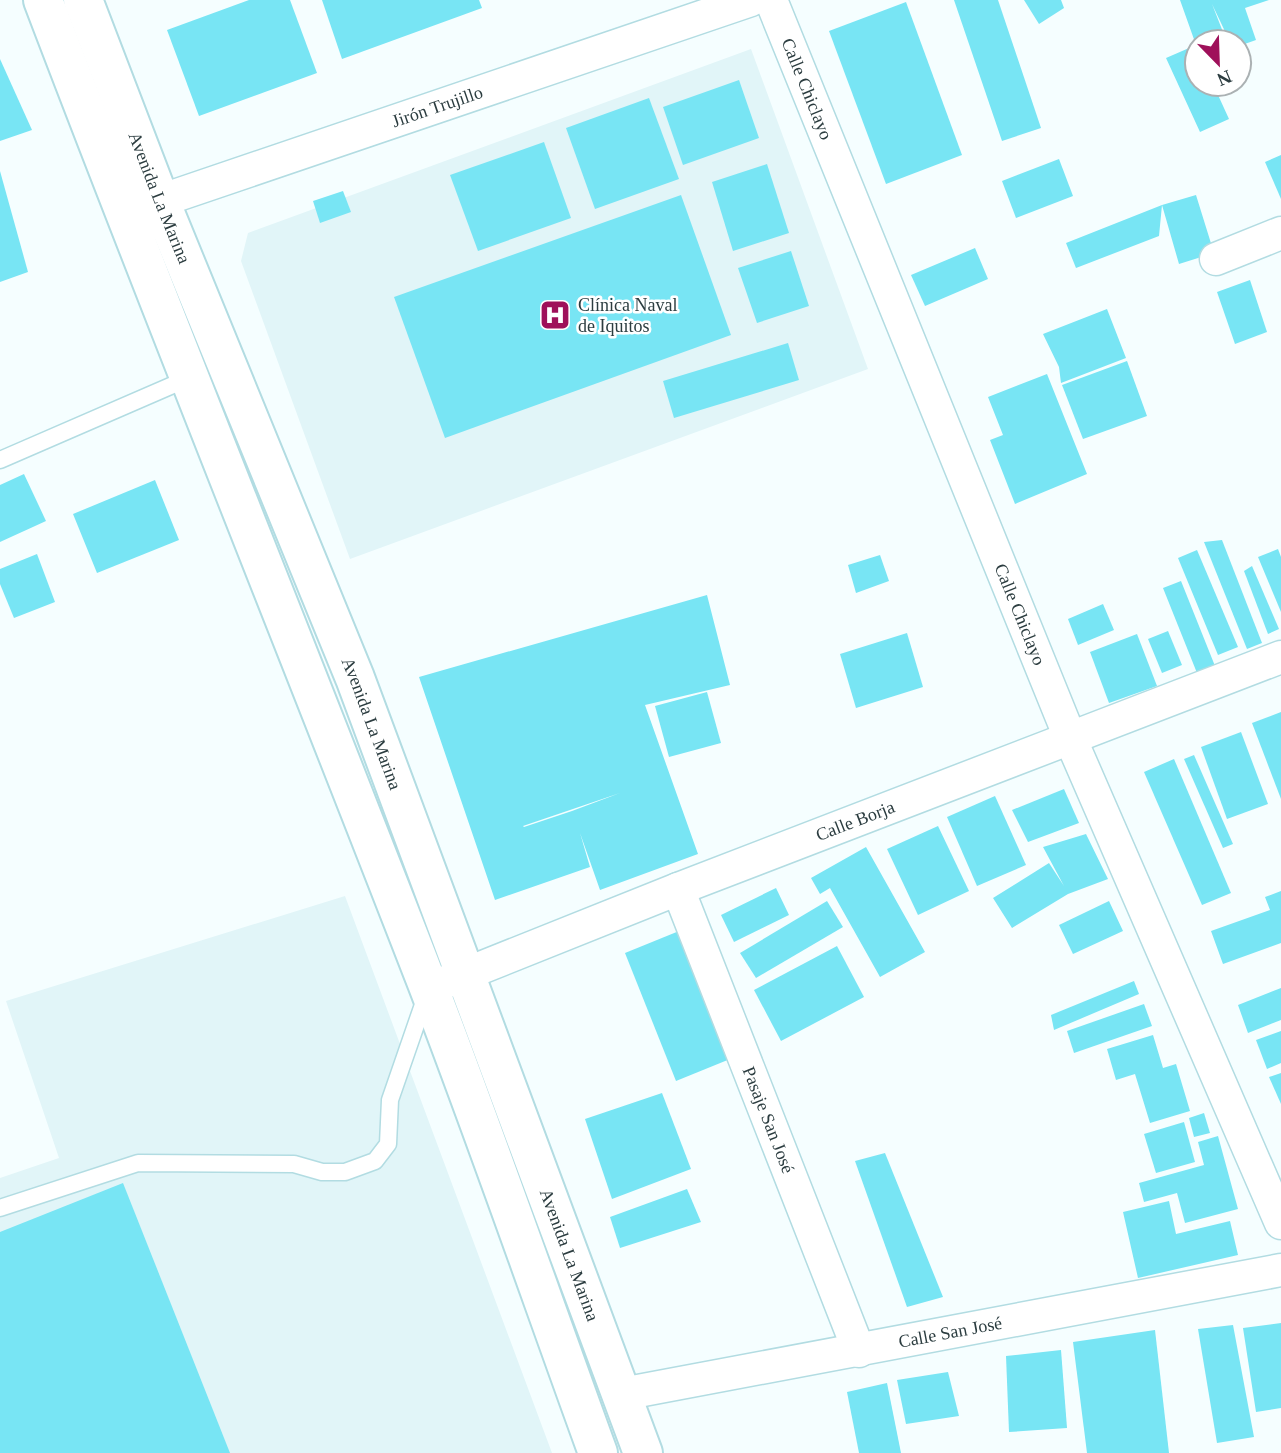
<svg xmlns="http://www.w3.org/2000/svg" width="1281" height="1453" font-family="Georgia,serif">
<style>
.built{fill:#e1f5f8}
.building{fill:#78e5f4;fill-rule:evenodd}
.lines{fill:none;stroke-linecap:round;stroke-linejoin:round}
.service-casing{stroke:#b2dce2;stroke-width:19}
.minor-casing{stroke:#b2dce2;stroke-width:35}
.secondary-casing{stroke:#b2dce2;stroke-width:42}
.service{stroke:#fff;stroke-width:16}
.minor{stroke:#fff;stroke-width:32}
.secondary{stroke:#fff;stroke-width:38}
.labels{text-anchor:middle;stroke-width:5;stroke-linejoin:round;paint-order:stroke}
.street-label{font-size:18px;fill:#2c3d40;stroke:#fff}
.poi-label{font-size:18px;fill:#2c3d40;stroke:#fff;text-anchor:start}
</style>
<rect width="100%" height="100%" fill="#f5feff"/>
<g class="built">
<polygon points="751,49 868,369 350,559 241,261 248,233"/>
<polygon points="345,896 552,1453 0,1453 0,1178 59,1158 6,1001"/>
</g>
<g class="building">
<polygon points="249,0 290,0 317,73 199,116 167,30"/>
<polygon points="322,0 479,0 482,8 342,59"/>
<polygon points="954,0 998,0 1041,128 1002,141"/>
<polygon points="1024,0 1061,0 1064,8 1039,24"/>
<polygon points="1180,0 1269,0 1245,8 1256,40 1239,46 1239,42 1230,42 1212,4 1223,32 1202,42 1197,42 1197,84 1213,84 1229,119 1200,132 1166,58 1196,45"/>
<polygon points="906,2 962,155 886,184 829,31"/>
<polygon points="0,59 32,130 0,141"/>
<polygon points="739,80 759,138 683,165 663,107"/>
<polygon points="649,98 679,179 595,209 566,128"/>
<polygon points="544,142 571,218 478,251 450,175"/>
<polygon points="1281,155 1281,199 1265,162"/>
<polygon points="1059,159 1073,196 1016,218 1002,181"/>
<polygon points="767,164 789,233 733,251 712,182"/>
<polygon points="0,171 28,272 0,282"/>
<polygon points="343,191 351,212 320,223 313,201"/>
<polygon points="681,195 731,335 445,438 394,297"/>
<polygon points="1196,195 1214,253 1179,264 1162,205 1159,236 1076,268 1066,243 1162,205"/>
<polygon points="975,248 988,279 925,306 911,275"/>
<polygon points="791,251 809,306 757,323 738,268"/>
<polygon points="1250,280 1267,332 1235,344 1217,292"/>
<polygon points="1107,309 1126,358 1061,383 1059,367 1043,334"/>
<polygon points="788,343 799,380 674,418 663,381"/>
<polygon points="1127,361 1147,416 1083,439 1062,385"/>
<polygon points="1047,374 1087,474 1015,504 990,440 1003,435 988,397"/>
<polygon points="24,474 46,521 0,542 0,485"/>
<polygon points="155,480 179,540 97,573 73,514"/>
<polygon points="1222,540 1262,643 1247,649 1204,542"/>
<polygon points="1278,549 1281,557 1281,612 1258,557"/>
<polygon points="1197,550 1238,647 1218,655 1178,558"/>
<polygon points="37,554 55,602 14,618 0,584 0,569"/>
<polygon points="880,555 889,581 856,593 848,565"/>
<polygon points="1252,566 1279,629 1268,634 1244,571"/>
<polygon points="1181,581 1215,666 1197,673 1163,588"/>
<path d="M 707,595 L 730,685 L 645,705 L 698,854 L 600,890 L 580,833 L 590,867 L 495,900 L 419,677 ZM 620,793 L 572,811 L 524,827 L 523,826 Z"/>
<polygon points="1103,604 1114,630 1078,645 1068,619"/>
<polygon points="1168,631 1182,665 1162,673 1148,639"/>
<polygon points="907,633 923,687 856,708 840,654"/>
<polygon points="1137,634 1157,686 1109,703 1090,652"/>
<polygon points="707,692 721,743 669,757 655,706"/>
<polygon points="1281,712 1281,799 1252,723"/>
<polygon points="1241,732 1268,804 1227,819 1201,747"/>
<polygon points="1194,755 1233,844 1223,848 1184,759"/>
<polygon points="1174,759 1231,893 1202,905 1144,772"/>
<polygon points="1064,789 1079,823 1028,842 1012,810"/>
<polygon points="995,796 1026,865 977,886 947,817"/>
<polygon points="938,826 969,891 918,915 887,849"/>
<polygon points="1086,834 1108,879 1068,894 1012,928 993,898 1049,863 1064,886 1043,847"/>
<polygon points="866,847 925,952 880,977 830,888 820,894 811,878"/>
<polygon points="776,888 789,915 734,942 721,915"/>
<polygon points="1281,891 1281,943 1223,964 1211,931 1270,910 1265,897"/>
<polygon points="827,901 843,927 756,978 740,953"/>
<polygon points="1109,901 1123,931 1073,954 1059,925"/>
<polygon points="684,929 735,1057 676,1081 625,953"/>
<polygon points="837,946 864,997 781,1041 754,990"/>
<polygon points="1134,981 1139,994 1054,1030 1051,1015"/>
<polygon points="1281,988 1281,1020 1248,1033 1238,1005"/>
<polygon points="1144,1004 1152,1026 1074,1053 1067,1031"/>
<polygon points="1281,1031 1281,1063 1267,1069 1256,1040"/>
<polygon points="1153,1035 1163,1068 1176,1064 1190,1111 1150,1123 1135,1074 1116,1080 1107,1049"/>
<polygon points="1281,1073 1281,1104 1269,1077"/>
<polygon points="662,1093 691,1169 612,1199 585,1119"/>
<polygon points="1204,1113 1210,1133 1194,1137 1189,1118"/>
<polygon points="1184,1122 1195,1162 1156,1173 1144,1134"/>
<polygon points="1218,1136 1238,1209 1185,1223 1177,1193 1144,1202 1139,1183 1204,1165 1198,1142"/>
<polygon points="885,1153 943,1297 907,1307 855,1161"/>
<polygon points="123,1183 230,1453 0,1453 0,1232"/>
<polygon points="687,1189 701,1222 620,1248 610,1217"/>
<polygon points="1169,1201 1176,1234 1230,1221 1238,1255 1138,1278 1123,1212"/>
<polygon points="1281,1323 1281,1408 1256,1412 1243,1328"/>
<polygon points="1233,1325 1254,1437 1217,1443 1198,1329"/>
<polygon points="1155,1330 1169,1453 1087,1453 1073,1342"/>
<polygon points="1061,1350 1067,1428 1009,1432 1006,1356"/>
<polygon points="948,1372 959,1416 906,1424 897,1380"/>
<polygon points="887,1383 901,1453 859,1453 847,1392"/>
</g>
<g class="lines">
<g class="service-casing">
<g id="service">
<polyline points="0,460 189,378"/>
<polyline points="0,1208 138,1163 294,1164 322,1172 345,1172 375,1161 388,1144 390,1100 426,996"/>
</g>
</g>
<g class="minor-casing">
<g id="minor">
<path id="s1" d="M 771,0 L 1071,740 L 1281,1223"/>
<path id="s2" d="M 139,208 L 751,0"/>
<polyline points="1216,259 1281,233"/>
<path id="s3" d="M 678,889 L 859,1351"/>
<path id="s4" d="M 443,983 L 678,889 L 1281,657"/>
<path id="s5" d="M 622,1394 L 1281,1270"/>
</g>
</g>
<g class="secondary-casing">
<g id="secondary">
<path d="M 43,0 C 168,329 300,655 427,983 C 487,1139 541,1296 598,1453"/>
<path id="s6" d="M 83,0 L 160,201 L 355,678 L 643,1453"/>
</g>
</g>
<use href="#service" class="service"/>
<use href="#minor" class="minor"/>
<use href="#secondary" class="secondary"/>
</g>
<defs>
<g id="hospital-square" transform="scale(1.575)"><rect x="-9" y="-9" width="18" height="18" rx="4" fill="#9f105a" stroke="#fff"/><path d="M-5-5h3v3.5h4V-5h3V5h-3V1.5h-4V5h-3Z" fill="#fff"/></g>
</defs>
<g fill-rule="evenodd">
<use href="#hospital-square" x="555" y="315"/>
</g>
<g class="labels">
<g class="street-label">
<text dy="6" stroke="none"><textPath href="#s1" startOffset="96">Calle Chiclayo</textPath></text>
<text dy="6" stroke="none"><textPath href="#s2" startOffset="315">Jirón Trujillo</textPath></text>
<text dy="6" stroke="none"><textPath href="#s6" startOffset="212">Avenida La Marina</textPath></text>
<text dy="6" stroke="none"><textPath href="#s1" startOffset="663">Calle Chiclayo</textPath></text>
<text dy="6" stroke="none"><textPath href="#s6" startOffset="779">Avenida La Marina</textPath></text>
<text dy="6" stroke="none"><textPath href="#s4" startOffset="443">Calle Borja</textPath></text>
<text dy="6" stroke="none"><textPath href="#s3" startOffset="248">Pasaje San José</textPath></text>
<text dy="6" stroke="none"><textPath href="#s6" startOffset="1346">Avenida La Marina</textPath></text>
<text dy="6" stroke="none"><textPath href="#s5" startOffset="334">Calle San José</textPath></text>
</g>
<g class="poi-label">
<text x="578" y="311">Clínica Naval<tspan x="578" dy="21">de Iquitos</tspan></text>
</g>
</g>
<g transform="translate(1218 63) rotate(157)"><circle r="33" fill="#ffffff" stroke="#abb1b3" stroke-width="2"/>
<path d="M0-5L12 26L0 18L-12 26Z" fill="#9f105a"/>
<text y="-10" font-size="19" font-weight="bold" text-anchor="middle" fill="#2c3d40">N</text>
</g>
</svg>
